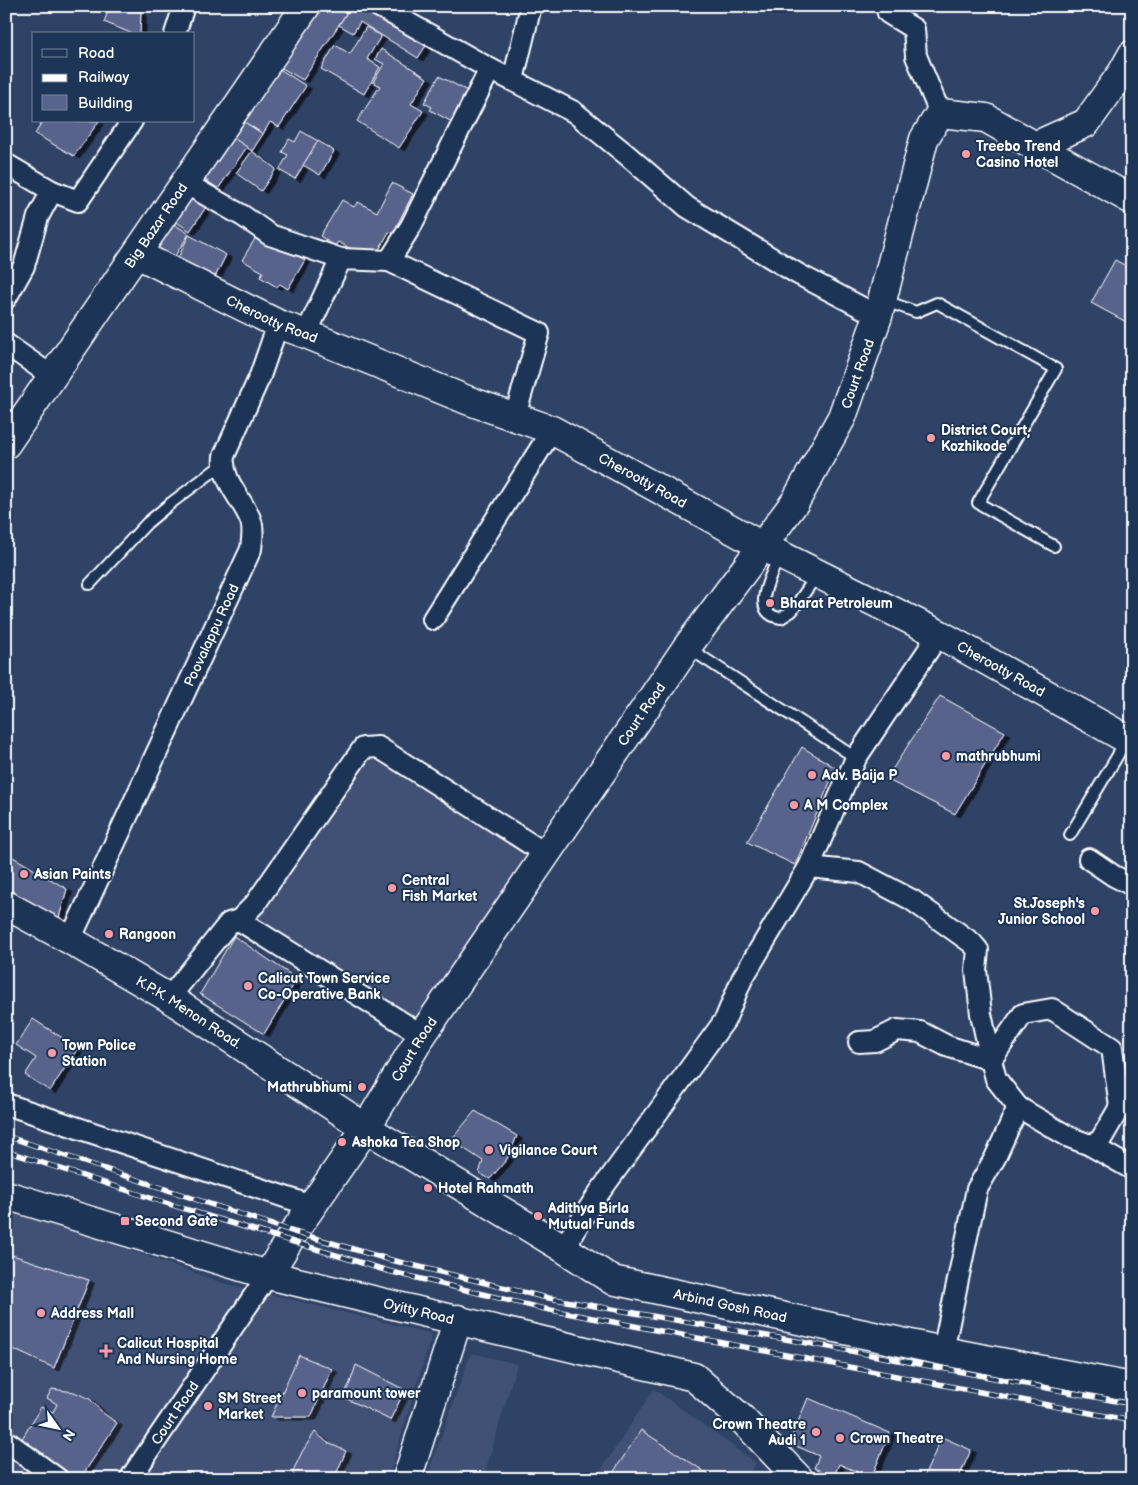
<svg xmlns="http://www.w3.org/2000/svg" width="1138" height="1485" font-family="'Balsamiq Sans',sans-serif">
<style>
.built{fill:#405175}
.building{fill:#59648c;stroke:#fff;filter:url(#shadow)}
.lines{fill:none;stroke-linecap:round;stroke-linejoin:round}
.lane-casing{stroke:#fff;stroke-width:14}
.street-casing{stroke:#fff;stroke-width:24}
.secondary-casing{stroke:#fff;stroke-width:31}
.lane{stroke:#1d3557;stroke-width:10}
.street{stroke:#1d3557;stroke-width:20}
.secondary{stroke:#1d3557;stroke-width:28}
.rail-casing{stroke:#fff;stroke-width:5.5}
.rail{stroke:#1d3557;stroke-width:4;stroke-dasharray:11;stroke-linecap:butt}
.poi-dot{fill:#ff9aa2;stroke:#1d3557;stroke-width:2}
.labels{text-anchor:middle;stroke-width:4;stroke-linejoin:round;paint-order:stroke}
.poi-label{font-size:14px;font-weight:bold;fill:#fff;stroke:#1d3557;text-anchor:start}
.street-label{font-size:14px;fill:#fff;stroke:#1d3557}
</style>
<defs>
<filter id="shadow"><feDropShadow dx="5.5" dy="3" stdDeviation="0" flood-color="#0009"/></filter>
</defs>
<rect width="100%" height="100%" fill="#2f4367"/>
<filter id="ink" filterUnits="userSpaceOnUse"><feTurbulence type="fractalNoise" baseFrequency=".02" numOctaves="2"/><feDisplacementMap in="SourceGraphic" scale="10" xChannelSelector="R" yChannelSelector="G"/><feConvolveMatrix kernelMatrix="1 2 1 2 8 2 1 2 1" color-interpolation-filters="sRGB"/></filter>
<g filter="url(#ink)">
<g class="built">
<polygon points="370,753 529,855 417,1027 254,922"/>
<polygon points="6,1207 223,1283 432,1334 388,1479 6,1479"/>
<polygon points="471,1353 517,1364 484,1476 489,1479 426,1479"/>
<polygon points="654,1389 756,1463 746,1479 595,1479"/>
</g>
<g class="building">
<polygon points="110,6 134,6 141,12 140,34 133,34 104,22"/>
<polygon points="312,6 351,6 303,80 273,63"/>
<polygon points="351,6 368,6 427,44 418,58 360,22 353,33 339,25"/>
<polygon points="366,27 381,36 367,59 380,67 364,94 321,69 335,45 350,54"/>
<polygon points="381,49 427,78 411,104 423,111 399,148 357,121 380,86 373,82 384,64 375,59"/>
<polygon points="275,66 306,86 279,127 270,122 263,134 240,119"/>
<polygon points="439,76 473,94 456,124 430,110 432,107 424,103"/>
<polygon points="232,114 263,134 252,151 222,131"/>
<polygon points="43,121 99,121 74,156 35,134"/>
<polygon points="301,131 318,141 295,179 279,170 288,155 282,152 289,139 295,142"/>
<polygon points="229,135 247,147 218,189 201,177"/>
<polygon points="318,141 334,151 320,175 303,165"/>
<polygon points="252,151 276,169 261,191 236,173"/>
<polygon points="201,177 216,187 211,195 195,185"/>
<polygon points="392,183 413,194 393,233 389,232 373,260 338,242 335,246 320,236 342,200 354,207 358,202 377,212"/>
<polygon points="191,190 210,201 190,231 172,219"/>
<polygon points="168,220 189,234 168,267 149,249"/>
<polygon points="259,232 305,260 288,289 280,284 277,287 260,277 263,272 242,260"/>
<polygon points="189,235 226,255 212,283 175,264"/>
<polygon points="1115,260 1132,269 1132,325 1091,303"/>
<polygon points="940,696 1005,732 955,814 886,779"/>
<polygon points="802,747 836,768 795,865 747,842"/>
<polygon points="8,854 67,889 58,921 6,891 6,860"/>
<polygon points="234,936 297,979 264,1034 200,994"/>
<polygon points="33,1019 78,1048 50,1091 25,1075 36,1058 16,1045"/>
<polygon points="475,1111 517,1136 507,1159 490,1179 479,1173 483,1161 451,1140"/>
<polygon points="6,1253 89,1280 54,1368 6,1346"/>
<polygon points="299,1355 332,1369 311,1417 271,1417"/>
<polygon points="356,1365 405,1390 390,1420 343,1397 350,1383"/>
<polygon points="52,1389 74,1392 90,1399 103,1413 117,1423 80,1479 71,1479 64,1475 20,1442 41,1407 53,1412 57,1404 47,1398"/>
<polygon points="808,1398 890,1433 871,1478 839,1464 834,1476 814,1468 819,1456 789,1443"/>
<polygon points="641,1430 716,1479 609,1479"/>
<polygon points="315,1432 328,1443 346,1451 334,1479 300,1479 292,1473 302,1452"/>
<polygon points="942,1437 971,1450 958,1479 923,1479"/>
</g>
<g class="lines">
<g class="lane-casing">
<g id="lane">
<polyline points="883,300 916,312 937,303 1056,369 978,503 1054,546"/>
<path d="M 779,556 C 772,574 748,614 781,618 L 792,611 L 817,575"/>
<polyline points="90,584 147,523 171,503 223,464"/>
<polyline points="687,647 856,758"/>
<polyline points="1070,835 1118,755 1124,739"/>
</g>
</g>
<g class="street-casing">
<g id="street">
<polyline points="378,6 490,69 574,112 627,155 687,207 798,274 878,316"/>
<polyline points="886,6 888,13 914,29 916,56 940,113"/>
<polyline points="175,34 184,6"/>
<polyline points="513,80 531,6"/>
<polyline points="6,164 52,191"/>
<polyline points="185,183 243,216 270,235 341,259"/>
<polyline points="389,261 539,333 515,416"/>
<polyline points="6,298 24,266 38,217 52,191 78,201 132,121"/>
<polyline points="306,334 341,259 389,261 411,226 490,69"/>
<polyline points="6,344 53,377"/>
<polyline points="433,619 552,430"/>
<polyline points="1089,859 1114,876 1132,885"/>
<polyline points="809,867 859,872 912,900 972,943 978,950 976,970 981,1014 991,1060 996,1079 1018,1107 1069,1137 1090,1145 1100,1141 1132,1086"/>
<polyline points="239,920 422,1035"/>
<path id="s1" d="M 70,940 L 251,549 C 252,539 254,530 251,521 C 243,499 221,481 224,456 L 260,376 L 278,324"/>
<polyline points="169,998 229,923 239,920 255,904 363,748 378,747 546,854"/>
<polyline points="859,1042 875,1041 897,1030 920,1032 947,1046 991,1060 1023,1014 1052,1009 1112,1048 1120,1107"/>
<polyline points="6,1104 312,1206"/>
<polyline points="1090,1145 1132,1169"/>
<polyline points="563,1248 599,1193 725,1020 742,979 809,867 856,758 939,634"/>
<polyline points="943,1351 977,1189 995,1158 1018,1107"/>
<polyline points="6,1441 58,1479"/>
<path id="s2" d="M 130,1479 L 268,1275"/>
</g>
</g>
<g class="secondary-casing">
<g id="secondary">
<polyline points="1035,146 1132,200"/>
<path id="s3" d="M 137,254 L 278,324 L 306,334 L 467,400 L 552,430 L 762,546 L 939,634 L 1132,742"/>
<path id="s4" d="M 6,444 L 306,6"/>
<path id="s5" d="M 6,905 L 70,940 L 169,998 L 366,1128 L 563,1248 L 612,1280 L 943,1351 L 1132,1387"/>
<path id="s6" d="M 6,1195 L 268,1275 L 694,1377 L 741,1418 L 799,1479"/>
<path id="s7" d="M 268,1275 L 294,1232 L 366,1128 L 422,1035 L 546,854 L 687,647 L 795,502 L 842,417 L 878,316 L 924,139 L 940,113 L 986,118 L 1035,146 L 1086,123 L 1122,73 L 1132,55"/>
<polyline points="407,1479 458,1319"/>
</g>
</g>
<use href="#lane" class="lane"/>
<use href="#street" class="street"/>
<use href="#secondary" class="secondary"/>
<g class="rail-casing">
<g id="rail">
<polyline points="6,1136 294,1232 391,1260 543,1297 819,1345 1132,1404"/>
<polyline points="6,1151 172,1205 388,1271 540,1308 1132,1421"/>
</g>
</g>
<use href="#rail" class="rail"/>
</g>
</g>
<g class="poi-dot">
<circle cx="966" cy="154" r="5"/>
<circle cx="931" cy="438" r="5"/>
<circle cx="770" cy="603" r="5"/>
<circle cx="946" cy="756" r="5"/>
<circle cx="812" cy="775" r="5"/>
<circle cx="794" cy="805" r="5"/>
<circle cx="24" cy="874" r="5"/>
<circle cx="392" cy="888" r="5"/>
<circle cx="1095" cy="911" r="5"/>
<circle cx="109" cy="934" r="5"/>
<circle cx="248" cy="986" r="5"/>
<circle cx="52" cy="1053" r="5"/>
<circle cx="362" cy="1087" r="5"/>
<circle cx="342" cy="1142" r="5"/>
<circle cx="489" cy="1150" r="5"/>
<circle cx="428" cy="1188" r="5"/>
<circle cx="538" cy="1216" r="5"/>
<rect x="120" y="1216" width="10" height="10" rx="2.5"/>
<circle cx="41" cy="1313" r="5"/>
<path d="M103.5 1343.5h5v5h5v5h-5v5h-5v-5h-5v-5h5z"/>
<circle cx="302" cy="1393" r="5"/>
<circle cx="208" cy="1406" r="5"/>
<circle cx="816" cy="1432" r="5"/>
<circle cx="840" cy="1438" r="5"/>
</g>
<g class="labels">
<g class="poi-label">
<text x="976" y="151">Treebo Trend<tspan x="976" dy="16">Casino Hotel</tspan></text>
<text x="941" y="435">District Court,<tspan x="941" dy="16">Kozhikode</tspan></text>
<text x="780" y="608">Bharat Petroleum</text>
<text x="956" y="761">mathrubhumi</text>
<text x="822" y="780">Adv. Baija P</text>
<text x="804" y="810">A M Complex</text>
<text x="34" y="879">Asian Paints</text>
<text x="402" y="885">Central<tspan x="402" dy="16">Fish Market</tspan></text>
<text x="1085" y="908" text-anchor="end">St.Joseph's<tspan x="1085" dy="16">Junior School</tspan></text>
<text x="119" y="939">Rangoon</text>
<text x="258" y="983">Calicut Town Service<tspan x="258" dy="16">Co-Operative Bank</tspan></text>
<text x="62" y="1050">Town Police<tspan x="62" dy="16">Station</tspan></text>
<text x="352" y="1092" text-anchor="end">Mathrubhumi</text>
<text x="352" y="1147">Ashoka Tea Shop</text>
<text x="499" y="1155">Vigilance Court</text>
<text x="438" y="1193">Hotel Rahmath</text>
<text x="548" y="1213">Adithya Birla<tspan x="548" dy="16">Mutual Funds</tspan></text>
<text x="135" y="1226">Second Gate</text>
<text x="51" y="1318">Address Mall</text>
<text x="117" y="1348">Calicut Hospital<tspan x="117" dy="16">And Nursing Home</tspan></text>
<text x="312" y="1398">paramount tower</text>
<text x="218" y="1403">SM Street<tspan x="218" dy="16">Market</tspan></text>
<text x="806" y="1429" text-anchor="end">Crown Theatre<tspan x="806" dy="16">Audi 1</tspan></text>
<text x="850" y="1443">Crown Theatre</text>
</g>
<g class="street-label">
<text dy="5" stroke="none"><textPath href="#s4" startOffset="265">Big Bazar Road</textPath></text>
<text dy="5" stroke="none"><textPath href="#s3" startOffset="150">Cherootty Road</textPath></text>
<text dy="5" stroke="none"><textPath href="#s7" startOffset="1079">Court Road</textPath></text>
<text dy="5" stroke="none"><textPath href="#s3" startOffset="555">Cherootty Road</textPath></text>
<text dy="5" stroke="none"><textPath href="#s1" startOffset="336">Poovalappu Road</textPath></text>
<text dy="5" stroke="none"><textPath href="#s3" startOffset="960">Cherootty Road</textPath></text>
<text dy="5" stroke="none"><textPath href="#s7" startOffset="674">Court Road</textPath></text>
<text dy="5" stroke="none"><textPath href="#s5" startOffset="212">K.P.K. Menon Road.</textPath></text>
<text dy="5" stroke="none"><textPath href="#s7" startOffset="269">Court Road</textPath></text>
<text dy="5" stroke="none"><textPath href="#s5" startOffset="834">Arbind Gosh Road</textPath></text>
<text dy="5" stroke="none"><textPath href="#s6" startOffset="429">Oyitty Road</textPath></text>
<text dy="5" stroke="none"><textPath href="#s2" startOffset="80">Court Road</textPath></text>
</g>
</g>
<rect width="1138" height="1485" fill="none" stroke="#1d3557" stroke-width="25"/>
<rect x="12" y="12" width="1113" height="1460" fill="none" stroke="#fff" stroke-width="2" filter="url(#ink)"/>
<rect x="32" y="32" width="162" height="90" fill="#1d3557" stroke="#77869a"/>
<rect x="42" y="49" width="25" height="8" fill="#1d3557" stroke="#77869a"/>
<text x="78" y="58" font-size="15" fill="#ffffff">Road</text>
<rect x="42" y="74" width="25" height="8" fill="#ffffff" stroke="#77869a"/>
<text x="78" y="82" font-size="15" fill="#ffffff">Railway</text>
<rect x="42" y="95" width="25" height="15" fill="#59648c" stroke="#77869a"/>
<text x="78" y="108" font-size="15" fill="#ffffff">Building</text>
<g transform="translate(58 1428) rotate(123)" stroke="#1d3557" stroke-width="4" paint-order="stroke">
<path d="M0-4L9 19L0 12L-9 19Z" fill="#ffffff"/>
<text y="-8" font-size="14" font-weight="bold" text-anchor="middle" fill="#ffffff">N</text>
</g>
</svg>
